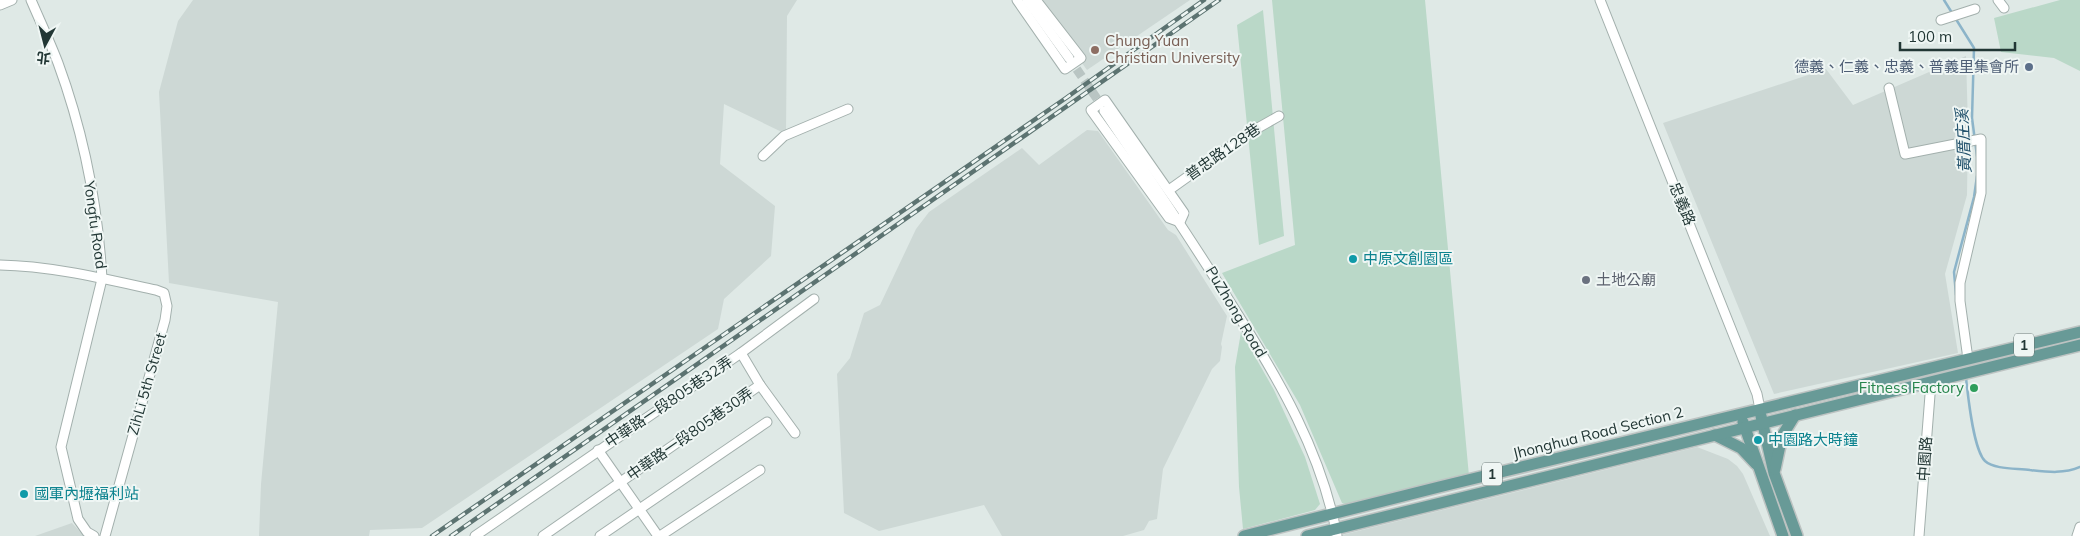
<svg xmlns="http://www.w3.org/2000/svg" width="2080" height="536" font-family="Mulish,'Noto Sans TC',sans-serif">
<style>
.built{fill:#cdd8d5}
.green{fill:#bad8c8}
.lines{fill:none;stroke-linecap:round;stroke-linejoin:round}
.stream{stroke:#8cb4c9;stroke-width:2.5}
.minor-tunnel{stroke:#b9c5c3;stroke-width:9;stroke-dasharray:9 4.5;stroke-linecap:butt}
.minor-casing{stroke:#a3b0ad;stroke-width:11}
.major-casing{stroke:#bdc3c2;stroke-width:14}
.minor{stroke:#fff;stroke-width:9}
.major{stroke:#689a97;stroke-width:11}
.rail-casing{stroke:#5c7371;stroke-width:4.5}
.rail{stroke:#eff6f4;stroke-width:2.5;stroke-dasharray:8;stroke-linecap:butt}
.education-dot{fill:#8d6e63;stroke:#eff6f4;stroke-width:2}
.service-dot{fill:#5c6f8a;stroke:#eff6f4;stroke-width:2}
.culture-dot{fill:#0f9aa8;stroke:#eff6f4;stroke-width:2}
.worship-dot{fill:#6b7280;stroke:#eff6f4;stroke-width:2}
.leisure-dot{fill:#2e9e5b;stroke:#eff6f4;stroke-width:2}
.labels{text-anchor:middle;stroke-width:4;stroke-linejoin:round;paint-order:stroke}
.shield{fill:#eff6f4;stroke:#60706e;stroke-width:1}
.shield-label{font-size:14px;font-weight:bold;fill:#223735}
.education-label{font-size:15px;fill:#785e54;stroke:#eff6f4;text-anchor:start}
.service-label{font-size:15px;fill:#4e5e75;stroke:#eff6f4;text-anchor:end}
.street-label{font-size:15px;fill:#223735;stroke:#eff6f4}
.culture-label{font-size:15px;fill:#0d838f;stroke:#eff6f4;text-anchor:start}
.worship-label{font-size:15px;fill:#5b616d;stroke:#eff6f4;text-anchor:start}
.leisure-label{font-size:15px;fill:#27864d;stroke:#eff6f4;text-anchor:end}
.water-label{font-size:16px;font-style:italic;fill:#23526c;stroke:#eff6f4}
</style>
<rect width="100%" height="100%" fill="#dfe9e6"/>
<g class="built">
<polygon points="193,0 797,0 787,16 786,134 724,104 720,164 775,206 771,256 724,299 718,329 422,528 370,530 369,536 259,536 261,484 278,302 169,283 159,92 178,21"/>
<polygon points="1037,0 1190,0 1087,70"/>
<polygon points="1966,56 1968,127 1967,195 1945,274 1958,353 1774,394 1663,123 1826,69 1853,105"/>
<polygon points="1087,130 1098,131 1168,230 1176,235 1227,316 1221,344 1222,347 1220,361 1212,369 1163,469 1157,519 1149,521 1144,530 1123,536 1002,536 984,505 879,531 844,513 837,374 850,358 864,313 880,305 916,229 929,212 1022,148 1039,165"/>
<polygon points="1697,447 1728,459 1737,466 1743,474 1770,536 1338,536"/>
<polygon points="72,523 84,536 34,536 35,536"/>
</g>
<g class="green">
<polygon points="1272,0 1425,0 1469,476 1345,504 1342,503 1300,405 1222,273 1295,245"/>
<polygon points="2060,0 2080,0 2080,71 2054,58 2001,52 1994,18"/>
<polygon points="1263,10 1284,236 1259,245 1237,25"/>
<polygon points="1241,332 1274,390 1305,457 1320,504 1315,510 1243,529 1239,487 1235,367"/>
</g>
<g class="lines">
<g class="stream">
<polyline points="1944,0 1974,48 1972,118 1977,156"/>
<polyline points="1956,295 1954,272 1974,197 1977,176"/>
<path d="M 1966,378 C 1968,395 1973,449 1985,461 C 1995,470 2018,468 2030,470 C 2048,472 2064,474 2080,467"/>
</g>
<polyline class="minor-tunnel" points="1069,58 1104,109"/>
<g class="minor-casing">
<g id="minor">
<path d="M 31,0 C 40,21 50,42 58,63 C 83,131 98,207 102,279 L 61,447 L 78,519 L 87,532 L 94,536"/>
<polyline points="1017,0 1065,69 1081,58 1036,0"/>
<polyline points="1027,0 1069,58"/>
<polyline points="1600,0 1757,394 1760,409"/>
<polyline points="1998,0 2004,8"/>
<polyline points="0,5 12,0"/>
<polyline points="1941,20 1975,9"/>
<polyline points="1889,88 1905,154 1981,139 1981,193 1960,283 1960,301 1968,359"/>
<polygon points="1105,100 1184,213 1180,222 1169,218 1091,110"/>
<path d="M 1104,111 C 1149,177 1193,242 1235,310 C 1279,380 1322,453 1337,536"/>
<polyline points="763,156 784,136 848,109"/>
<polyline points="1169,190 1249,133 1279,116"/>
<path d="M 0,265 C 52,266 105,279 156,290 L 164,293 L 167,306 L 165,320 L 105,536"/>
<polyline points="741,353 760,385 795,433"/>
<polyline points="598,450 658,536"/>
<polyline points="475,536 741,353 814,299"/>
<polyline points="543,536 760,385"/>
<polyline points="600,536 767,422"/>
<polyline points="660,536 760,470"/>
<polyline points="1919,536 1931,382"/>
<polyline points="2077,536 2080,527"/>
</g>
</g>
<g class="major-casing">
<g id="major">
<polyline points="1761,416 1774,473 1797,536"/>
<polyline points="1743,422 1783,536"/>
<polyline points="1715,435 1741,448 1756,464"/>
<polyline points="1775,469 1782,436 1795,415"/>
<polyline points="1244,536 1439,487 2080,332"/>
<polyline points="1307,536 2080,345"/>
</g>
</g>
<use href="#minor" class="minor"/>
<use href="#major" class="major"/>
<g class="rail-casing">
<g id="rail">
<polyline points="432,536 1066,98 1204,0"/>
<polyline points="451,536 1219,0"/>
</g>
</g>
<use href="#rail" class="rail"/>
</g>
<circle class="education-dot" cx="1095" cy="50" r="5"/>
<circle class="service-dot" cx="2029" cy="67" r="5"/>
<g class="culture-dot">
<circle cx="1353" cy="259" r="5"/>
<circle cx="1758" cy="440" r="5"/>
<circle cx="24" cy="494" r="5"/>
</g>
<circle class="worship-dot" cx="1586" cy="280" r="5"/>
<circle class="leisure-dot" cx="1974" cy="388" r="5"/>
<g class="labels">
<g class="shield">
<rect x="2014" y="333.5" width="20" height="23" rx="4"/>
<rect x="1482" y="462.5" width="20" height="23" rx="4"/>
</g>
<g class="shield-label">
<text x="2024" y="350">1</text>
<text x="1492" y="479">1</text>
</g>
<g class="education-label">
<text x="1105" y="46">Chung Yuan<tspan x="1105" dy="17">Christian University</tspan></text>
</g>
<g class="service-label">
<text x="2019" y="72">德義、仁義、忠義、普義里集會所</text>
</g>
<g class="street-label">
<text transform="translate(1223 152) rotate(-35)" y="5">普忠路128巷</text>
<text transform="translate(1682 204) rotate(68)" y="5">忠義路</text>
<text transform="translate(95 225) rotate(82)" y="5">Yongfu Road</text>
<text transform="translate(1236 312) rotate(59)" y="5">PuZhong Road</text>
<text transform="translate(147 384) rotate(-74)" y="5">ZihLi 5th Street</text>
<text transform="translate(669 402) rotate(-34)" y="5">中華路一段805巷32弄</text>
<text transform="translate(1598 433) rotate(-14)" y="5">Jhonghua Road Section 2</text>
<text transform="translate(690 434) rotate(-35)" y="5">中華路一段805巷30弄</text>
<text transform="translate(1925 459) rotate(-86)" y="5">中園路</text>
</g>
<g class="culture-label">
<text x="1363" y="264">中原文創園區</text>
<text x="1768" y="445">中園路大時鐘</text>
<text x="34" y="499">國軍內壢福利站</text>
</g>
<g class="worship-label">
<text x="1596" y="285">土地公廟</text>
</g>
<g class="leisure-label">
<text x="1964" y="393">Fitness Factory</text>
</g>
<g class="water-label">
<text transform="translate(1963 141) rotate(-93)" y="6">黃厝庄溪</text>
</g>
</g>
<g transform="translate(45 45) rotate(187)" stroke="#eff6f4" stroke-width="4" paint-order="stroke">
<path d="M0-4L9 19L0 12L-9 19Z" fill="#223735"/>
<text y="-8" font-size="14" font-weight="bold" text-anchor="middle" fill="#223735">北</text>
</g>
<path d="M1900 42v8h115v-8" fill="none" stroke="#223735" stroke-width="2.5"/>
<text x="1908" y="42" font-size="15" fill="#223735" stroke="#eff6f4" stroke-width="4" paint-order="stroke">100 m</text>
</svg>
